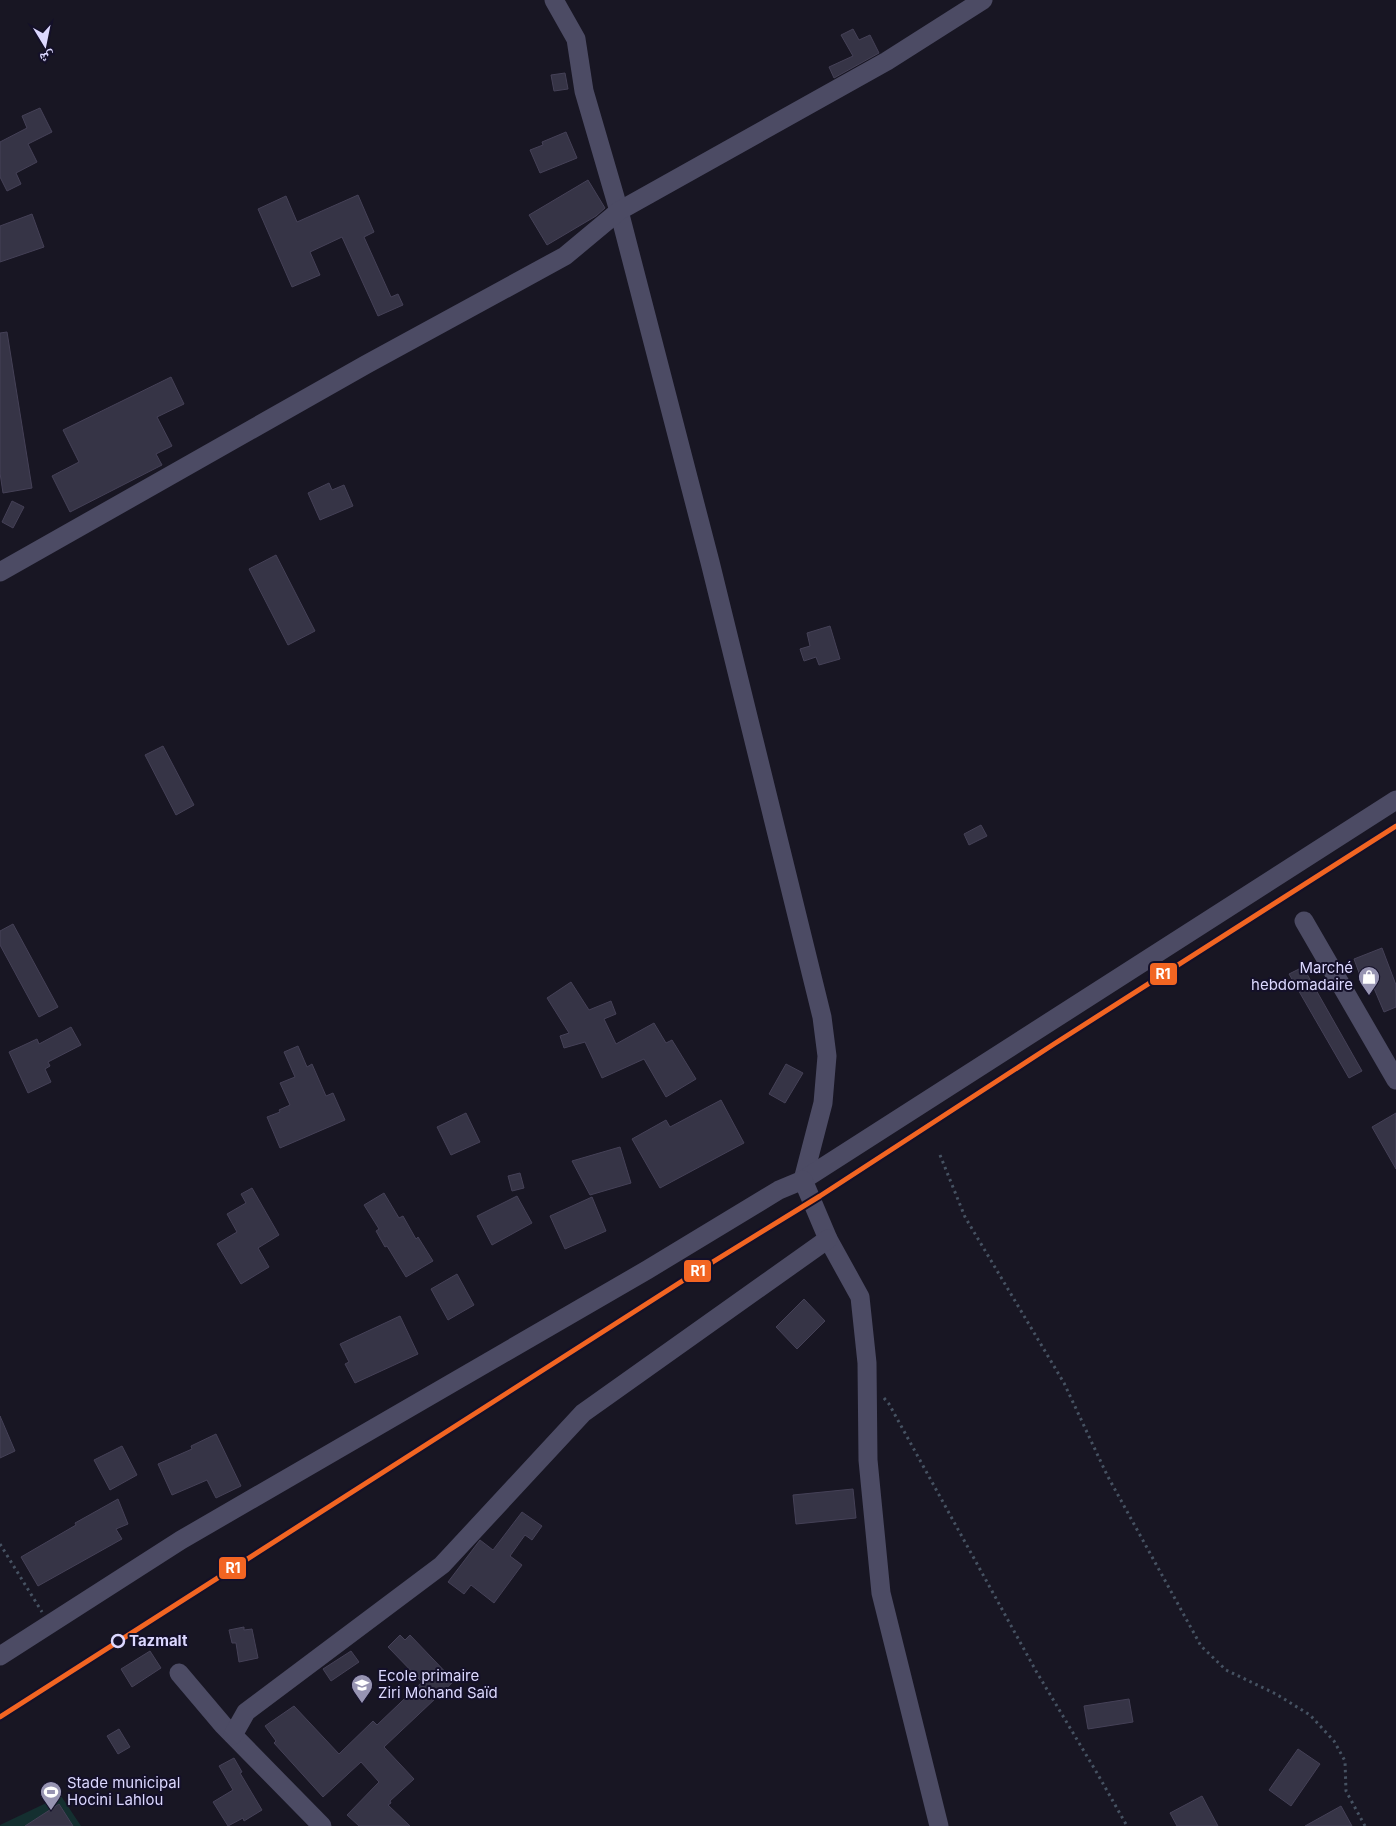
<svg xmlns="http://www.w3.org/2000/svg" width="1396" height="1826" font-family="Inter,'Noto Naskh Arabic',sans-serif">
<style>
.green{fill:#142f30}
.building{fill:#363446;stroke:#454157}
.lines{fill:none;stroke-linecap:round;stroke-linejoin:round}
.path{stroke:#465262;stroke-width:3;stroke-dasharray:2.5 4;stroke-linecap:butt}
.minor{stroke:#4c4b64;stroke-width:19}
.rail-1-casing{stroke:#141029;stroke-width:9}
.rail-1{stroke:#f26522;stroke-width:5}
.stop-dot{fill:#141029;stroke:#dcd8ff;stroke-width:2.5}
.labels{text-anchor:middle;stroke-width:4;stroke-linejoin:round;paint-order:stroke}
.poi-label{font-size:15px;fill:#dcd8ff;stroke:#141029;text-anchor:start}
.stop-label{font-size:15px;font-weight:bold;fill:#dcd8ff;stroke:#141029;text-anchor:start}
.line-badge{stroke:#141029;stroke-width:2}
.badge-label{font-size:14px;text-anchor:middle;font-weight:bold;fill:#fff}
</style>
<rect width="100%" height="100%" fill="#181623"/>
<polygon class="green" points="61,1796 81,1826 0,1826 0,1825"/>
<g class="building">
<polygon points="853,29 859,40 870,35 879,53 834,78 829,67 853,56 841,35"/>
<polygon points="565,73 568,89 554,91 551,75"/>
<polygon points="40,108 52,132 28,144 37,162 16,173 21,184 7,191 0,177 0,142 27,128 22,116"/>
<polygon points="566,132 577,158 540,173 530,150 543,145 542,142"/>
<polygon points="588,180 605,208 596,216 547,245 529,215"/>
<polygon points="358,195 374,232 364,237 391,297 398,294 403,305 378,316 342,237 310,252 320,275 292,287 258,209 286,196 297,222"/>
<polygon points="32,214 44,247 0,262 0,226"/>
<polygon points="7,332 32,488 3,493 0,473 0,333"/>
<polygon points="171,377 184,404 157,417 172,446 156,454 162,465 70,512 52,476 79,462 63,430"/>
<polygon points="329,483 332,490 344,485 353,506 320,520 308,493"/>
<polygon points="12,501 24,507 13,528 2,522"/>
<polygon points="276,555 315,631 288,645 249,569"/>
<polygon points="830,626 840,659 819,665 816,657 804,661 800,649 810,646 807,633"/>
<polygon points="163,746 194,805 176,815 145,755"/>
<polygon points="981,825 987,836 969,845 964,834"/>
<polygon points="13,924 58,1007 39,1017 0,945 0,931"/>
<polygon points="1382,948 1396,985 1396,1007 1384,1012 1373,986 1365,989 1354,959"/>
<polygon points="1303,967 1362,1071 1349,1078 1289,974"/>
<polygon points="571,982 589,1010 611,1001 616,1014 604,1019 616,1044 654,1023 666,1043 672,1040 696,1079 666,1097 644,1059 602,1078 585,1042 564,1048 560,1036 569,1033 547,998"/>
<polygon points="71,1027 81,1045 48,1062 50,1066 45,1069 51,1082 28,1093 9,1052 37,1039 39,1044"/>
<polygon points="298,1046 307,1067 312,1064 326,1096 333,1093 345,1120 280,1148 267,1117 280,1112 279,1110 290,1105 280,1083 295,1077 284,1052"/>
<polygon points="786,1064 803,1073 785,1103 769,1094"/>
<polygon points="721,1100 744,1143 660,1188 632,1139 666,1120 670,1127"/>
<polygon points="466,1113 480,1142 451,1155 437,1127"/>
<polygon points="1396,1113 1396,1169 1372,1127"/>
<polygon points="620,1147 631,1183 590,1195 572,1161"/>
<polygon points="520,1173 524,1188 512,1191 508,1176"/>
<polygon points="252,1188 279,1235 258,1248 269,1267 241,1284 217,1244 237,1232 227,1214 246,1203 241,1194"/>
<polygon points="384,1193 399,1218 403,1216 416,1239 418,1237 433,1261 406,1277 387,1246 385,1247 376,1231 379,1229 364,1205"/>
<polygon points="517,1196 532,1223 492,1245 477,1216"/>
<polygon points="592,1197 606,1231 565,1249 550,1216"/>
<polygon points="457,1274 474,1305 448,1320 431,1289"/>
<polygon points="804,1299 825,1321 797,1349 776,1327"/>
<polygon points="400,1316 418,1354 355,1383 345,1364 349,1362 340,1344"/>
<polygon points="0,1416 15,1451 0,1458"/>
<polygon points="216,1434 241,1486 216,1498 207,1480 172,1495 158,1464 192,1449 191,1446"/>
<polygon points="122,1446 137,1475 110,1490 94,1460"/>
<polygon points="853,1489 856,1518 796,1524 793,1495"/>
<polygon points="118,1499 128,1524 116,1529 122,1539 38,1586 21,1557 76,1525 75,1523"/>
<polygon points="522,1512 542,1526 532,1540 525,1535 510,1556 522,1565 494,1603 471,1585 464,1594 448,1582 480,1540 493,1550"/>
<polygon points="244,1627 244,1630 252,1629 258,1658 239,1662 236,1643 232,1643 229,1630"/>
<polygon points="400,1635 405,1640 410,1635 454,1681 384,1747 414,1779 390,1801 391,1803 388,1805 410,1826 359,1826 347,1815 379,1782 361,1762 323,1797 274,1743 276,1741 265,1726 294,1706 339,1754 373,1721 377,1725 422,1682 388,1647"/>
<polygon points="150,1651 161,1668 132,1687 121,1669"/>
<polygon points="351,1651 359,1662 331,1681 323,1669"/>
<polygon points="1129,1699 1133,1722 1088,1729 1084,1706"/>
<polygon points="119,1729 130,1747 118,1754 107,1736"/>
<polygon points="1298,1749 1320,1764 1291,1806 1269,1790"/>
<polygon points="234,1758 242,1772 240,1773 262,1810 244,1821 243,1818 228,1826 213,1802 233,1790 219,1766"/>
<polygon points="1202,1796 1218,1826 1177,1826 1170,1813"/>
<polygon points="59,1804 73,1826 25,1826"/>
<polygon points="1341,1806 1352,1826 1305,1826"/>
</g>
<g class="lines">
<g class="path">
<polyline points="940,1155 965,1217 1064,1383 1107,1475 1201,1646 1226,1670 1276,1694 1310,1715 1334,1741 1345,1761 1346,1791 1365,1826"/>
<polyline points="884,1398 889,1404 1036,1671 1097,1773 1127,1826"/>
<polyline points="0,1544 42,1612"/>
</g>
<g class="minor">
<polyline points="554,0 576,39 584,91 619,211 710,562 822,1017 827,1056 823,1103 803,1180"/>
<polyline points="0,572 367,364 565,256 619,211 887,61 983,0"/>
<polyline points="1304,921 1396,1080"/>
<polyline points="803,1180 1396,800"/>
<polyline points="0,1656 181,1540 647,1270 779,1190 803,1180 828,1239 860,1297 867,1363 868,1460 881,1593 939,1826"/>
<polyline points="179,1673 223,1725 322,1826"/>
<polyline points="233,1735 246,1712 442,1565 583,1413 828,1239"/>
</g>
<g class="rail-1-casing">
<polyline id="rail-1" points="0,1717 698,1271 820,1196 1054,1044 1396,826"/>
</g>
<use href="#rail-1" class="rail-1"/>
</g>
<defs>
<g id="shop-pin" transform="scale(1.125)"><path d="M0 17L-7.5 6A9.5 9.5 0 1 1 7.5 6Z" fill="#9794b2" stroke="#141029"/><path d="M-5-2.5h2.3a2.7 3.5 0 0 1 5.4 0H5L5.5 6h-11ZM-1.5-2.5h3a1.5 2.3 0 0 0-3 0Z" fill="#fff"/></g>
<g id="school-pin" transform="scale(1.125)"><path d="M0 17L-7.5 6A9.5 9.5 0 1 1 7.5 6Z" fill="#9794b2" stroke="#141029"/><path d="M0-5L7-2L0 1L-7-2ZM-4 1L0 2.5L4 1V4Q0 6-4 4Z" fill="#fff"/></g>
<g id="stadium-pin" transform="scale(1.125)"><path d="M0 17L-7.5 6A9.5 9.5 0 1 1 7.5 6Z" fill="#9794b2" stroke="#141029"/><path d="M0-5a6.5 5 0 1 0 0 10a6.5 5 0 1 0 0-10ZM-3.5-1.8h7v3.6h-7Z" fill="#fff"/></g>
</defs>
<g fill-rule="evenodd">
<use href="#shop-pin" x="1369" y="977"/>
<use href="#school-pin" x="362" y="1685"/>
<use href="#stadium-pin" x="51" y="1792"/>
</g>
<circle class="stop-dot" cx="118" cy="1641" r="6"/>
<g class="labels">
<g class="poi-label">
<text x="1353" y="973" text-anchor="end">Marché<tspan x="1353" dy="17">hebdomadaire</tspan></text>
<text x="378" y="1681">Ecole primaire<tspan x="378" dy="17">Ziri Mohand Saïd</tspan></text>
<text x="67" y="1788">Stade municipal<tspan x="67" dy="17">Hocini Lahlou</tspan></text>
</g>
<g class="stop-label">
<text x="129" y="1646">Tazmalt</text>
</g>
</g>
<g class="line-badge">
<rect x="1149" y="962" width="29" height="24" rx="5" fill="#f26522"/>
<rect x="683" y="1259" width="29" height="24" rx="5" fill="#f26522"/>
<rect x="218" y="1556" width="29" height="24" rx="5" fill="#f26522"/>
</g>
<g class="badge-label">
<text x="1163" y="979">R1</text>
<text x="698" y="1276">R1</text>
<text x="233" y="1573">R1</text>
</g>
<g transform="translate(45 45) rotate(170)" stroke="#141029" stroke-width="4" paint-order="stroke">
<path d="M0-4L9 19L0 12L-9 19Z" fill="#dcd8ff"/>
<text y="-8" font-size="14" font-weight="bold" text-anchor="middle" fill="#dcd8ff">ش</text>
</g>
</svg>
